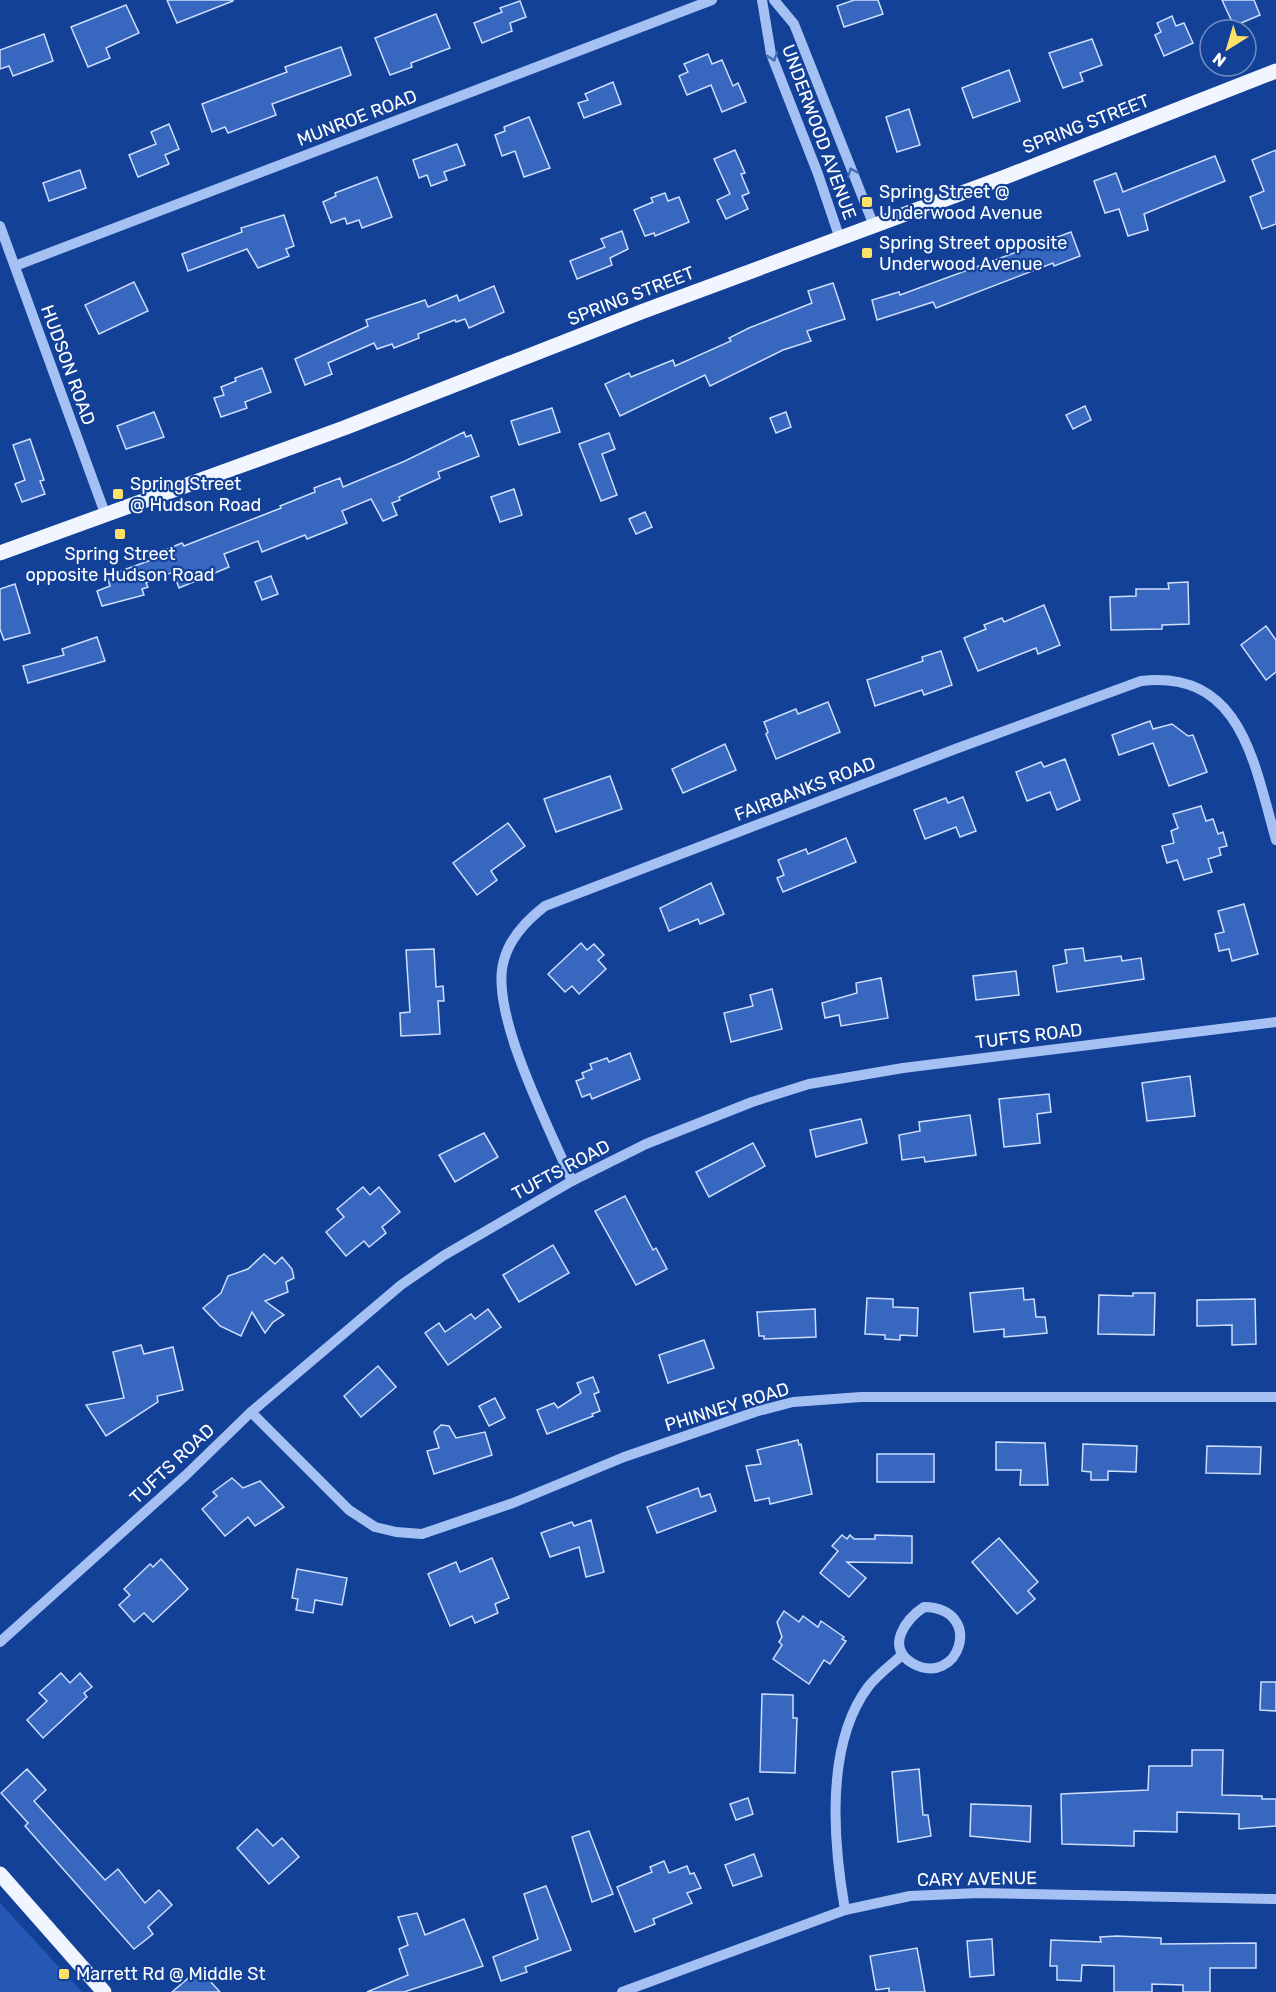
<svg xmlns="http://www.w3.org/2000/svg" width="1276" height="1992" font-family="Rubik,sans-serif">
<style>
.green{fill:#2659b6}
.building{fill:#3767be;stroke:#cddefd;stroke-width:1.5}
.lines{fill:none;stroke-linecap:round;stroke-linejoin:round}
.minor{stroke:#a5c1f3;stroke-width:10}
.major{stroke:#f1f5ff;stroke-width:15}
.oneway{stroke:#466eb8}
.poi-dot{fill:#ffe167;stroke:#134198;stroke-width:2}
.labels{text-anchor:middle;stroke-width:4.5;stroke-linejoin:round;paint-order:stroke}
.street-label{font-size:18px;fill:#fff;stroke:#134198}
.poi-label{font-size:18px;fill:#fff;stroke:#134198;text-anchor:start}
</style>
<rect width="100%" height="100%" fill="#134198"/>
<polygon class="green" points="0,1903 82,1992 0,1992"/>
<g class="building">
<polygon points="167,0 233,0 233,1 177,23"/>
<polygon points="854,0 878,0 883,14 844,27 837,6"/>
<polygon points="1222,0 1254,0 1260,15 1234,26"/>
<polygon points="520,1 526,17 510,23 512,31 482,43 474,23 502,12 500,8"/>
<polygon points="126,5 139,33 106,48 110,58 88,67 71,27"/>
<polygon points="436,14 450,48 411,63 412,67 390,75 375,38"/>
<polygon points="1172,16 1176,26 1184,23 1193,43 1164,56 1155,35 1161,32 1157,23"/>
<polygon points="44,34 53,61 13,76 9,66 0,69 0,50"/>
<polygon points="1092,39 1102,65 1080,73 1083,81 1063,88 1049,53"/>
<polygon points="341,47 351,75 272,104 276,115 228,133 225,127 212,132 202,104 287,72 285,67"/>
<polygon points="708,54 712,64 722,60 733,86 738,83 746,102 722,112 711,85 687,95 679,76 688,72 684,64"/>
<polygon points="1009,70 1020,101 973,118 962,88"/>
<polygon points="613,82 621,104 584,118 578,103 588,100 585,94"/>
<polygon points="909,109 920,145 897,152 886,117"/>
<polygon points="529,117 550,168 524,177 515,151 502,156 495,135 505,131 504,127"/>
<polygon points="169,124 179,149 165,155 169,164 138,177 129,155 156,144 151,132"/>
<polygon points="457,144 465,165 444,172 447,180 431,186 427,175 419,178 413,160"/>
<polygon points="735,150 745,173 741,174 749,193 742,196 748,209 726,219 717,200 730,194 714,159"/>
<polygon points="1276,150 1276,224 1262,229 1250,197 1264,191 1252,160"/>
<polygon points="1215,156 1225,181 1144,214 1148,230 1128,236 1119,209 1105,213 1094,181 1116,173 1123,192"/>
<polygon points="80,170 86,188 49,201 43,183"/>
<polygon points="377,177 392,217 362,228 359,220 347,224 345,218 331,223 323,202 336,196 335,193"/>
<polygon points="665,193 668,201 679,197 689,222 655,236 654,233 645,236 634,210 653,202 651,198"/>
<polygon points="284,215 294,246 286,249 289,256 258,268 247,249 188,271 182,254 242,232 241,228"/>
<polygon points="622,231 628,249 610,258 612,265 577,279 570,261 605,247 601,239"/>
<polygon points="1071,232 1080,256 1054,266 1053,263 936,308 933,302 877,320 872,300 899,292 900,295"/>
<polygon points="134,282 148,311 99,334 85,305"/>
<polygon points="833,283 845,319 807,331 811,341 783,350 710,386 705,375 620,416 605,384 629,373 631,377 673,360 675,366 731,341 729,338 749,328 812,303 808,291"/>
<polygon points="494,286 504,312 469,328 465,319 456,322 455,320 418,334 419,338 394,348 392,344 377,349 374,343 328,363 332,374 305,385 295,359 368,326 366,320 425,300 428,307 457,295 459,301"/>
<polygon points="262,368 271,392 245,402 247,408 221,417 214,398 224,395 221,387 236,381 235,378"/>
<polygon points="1085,406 1091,420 1073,429 1066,415"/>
<polygon points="552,408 560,432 519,445 511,421"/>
<polygon points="154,412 164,437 126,449 117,426"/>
<polygon points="786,412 791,427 776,433 770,418"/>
<polygon points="464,432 466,437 471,435 479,456 438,472 440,478 399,497 400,500 392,503 397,515 383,521 371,499 342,511 347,523 307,539 305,535 262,552 258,541 224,554 229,567 179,588 173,572 146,583 148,587 142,589 144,595 102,606 97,591 110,586 107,576 154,559 153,555 182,543 184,546 281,508 280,506 315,492 314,488 340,478 343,487 405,461"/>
<polygon points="609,433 615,449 602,454 617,495 601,501 579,444"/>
<polygon points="30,439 44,480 40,481 45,494 22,502 15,484 25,480 13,445"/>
<polygon points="514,489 522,515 500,522 491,497"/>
<polygon points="645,512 652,527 636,534 629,519"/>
<polygon points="271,576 278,594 262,600 255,582"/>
<polygon points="1188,582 1189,624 1162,625 1162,629 1111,630 1110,597 1136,596 1136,589 1169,589 1168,583"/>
<polygon points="15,584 30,633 4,640 0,629 0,589"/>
<polygon points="1044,605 1060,645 1038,654 1036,648 978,671 964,638 986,629 984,625 1002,618 1004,622"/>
<polygon points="1266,626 1276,640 1276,672 1266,680 1241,645"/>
<polygon points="97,637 105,661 28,683 23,666 64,655 62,649"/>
<polygon points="941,651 952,685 924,695 922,690 875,706 867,680 923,661 922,657"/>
<polygon points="828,702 840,732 776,759 766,734 768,732 764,722 796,709 798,714"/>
<polygon points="1150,721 1153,729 1172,724 1188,736 1193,735 1207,772 1169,786 1153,743 1119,755 1112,735"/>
<polygon points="725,744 736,770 683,793 672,769"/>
<polygon points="1065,759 1080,800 1057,810 1050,792 1027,801 1016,772 1041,762 1044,767"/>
<polygon points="610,776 622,809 556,832 544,799"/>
<polygon points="963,797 976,831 960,837 956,827 925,839 914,810 946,798 948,803"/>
<polygon points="1201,806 1206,821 1213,819 1218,834 1223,832 1227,846 1219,848 1221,855 1208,859 1212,872 1184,880 1177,860 1167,863 1162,846 1174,843 1171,831 1178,828 1173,814"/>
<polygon points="508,823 525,846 491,871 497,880 477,895 453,863"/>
<polygon points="846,838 856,862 783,892 777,878 784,875 778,860 806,849 808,854"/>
<polygon points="711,883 724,914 700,924 698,919 669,931 660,908"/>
<polygon points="1244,904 1258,954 1232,961 1229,949 1219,951 1215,934 1224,932 1218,911"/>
<polygon points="581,943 587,950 594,944 604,955 598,960 606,969 579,994 572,986 565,992 548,974"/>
<polygon points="1083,948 1085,961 1121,956 1122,961 1141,958 1144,979 1057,992 1053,966 1067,963 1065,950"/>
<polygon points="434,949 436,987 443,986 444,1001 438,1001 440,1034 401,1036 400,1013 410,1012 406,950"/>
<polygon points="1016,971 1019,995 976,1000 973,976"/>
<polygon points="881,978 888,1018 841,1026 839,1015 825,1018 822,1003 857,993 856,983"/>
<polygon points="772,989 782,1029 731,1042 724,1013 753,1006 750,995"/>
<polygon points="630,1053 640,1079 592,1099 590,1094 582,1097 576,1081 584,1078 582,1073 592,1069 590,1064 607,1058 609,1062"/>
<polygon points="1190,1076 1195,1116 1147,1121 1142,1083"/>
<polygon points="1049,1094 1051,1112 1037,1114 1040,1143 1004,1147 999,1099"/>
<polygon points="970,1115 976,1155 925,1162 924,1157 902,1160 899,1135 920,1131 919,1122"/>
<polygon points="861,1119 867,1143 816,1157 810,1130"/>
<polygon points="484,1133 498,1157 455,1182 439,1155"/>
<polygon points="753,1143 765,1166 709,1197 696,1172"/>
<polygon points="363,1187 370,1195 379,1187 400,1212 382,1227 386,1233 369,1247 364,1241 346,1256 326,1232 344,1217 337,1209"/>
<polygon points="625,1196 653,1250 656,1248 667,1269 636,1285 595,1211"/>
<polygon points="553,1245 569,1273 519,1302 503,1275"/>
<polygon points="264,1254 275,1264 282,1257 292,1269 294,1278 286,1282 288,1292 265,1301 284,1315 273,1322 265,1333 252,1312 241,1336 220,1326 203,1308 221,1293 228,1276 248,1269"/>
<polygon points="1023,1288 1024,1300 1034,1299 1036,1317 1045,1317 1047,1333 1004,1337 1004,1329 974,1332 970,1293"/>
<polygon points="1133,1293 1155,1293 1154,1335 1098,1334 1099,1295 1133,1296"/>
<polygon points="867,1298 893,1299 893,1307 918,1308 917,1336 900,1335 900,1340 885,1339 885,1335 865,1334"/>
<polygon points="1255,1299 1256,1344 1232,1345 1232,1325 1197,1326 1197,1300"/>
<polygon points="488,1309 501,1327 448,1365 425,1333 439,1323 445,1332 471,1314 475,1319"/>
<polygon points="815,1309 816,1337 764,1339 764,1336 759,1336 757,1312"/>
<polygon points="704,1340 714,1368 668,1383 659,1355"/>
<polygon points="141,1345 144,1354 173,1347 183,1390 157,1396 158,1402 106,1436 86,1405 124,1398 113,1352"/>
<polygon points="378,1366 396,1387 361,1417 344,1396"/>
<polygon points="593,1377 599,1392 594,1394 600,1411 592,1414 593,1416 547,1434 537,1410 554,1403 558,1408 581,1393 577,1383"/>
<polygon points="495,1398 505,1418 489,1426 479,1406"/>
<polygon points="441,1425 449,1426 456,1438 485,1432 492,1455 434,1474 427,1451 439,1448 434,1432"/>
<polygon points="798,1440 799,1445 801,1444 812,1494 770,1504 769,1498 755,1501 746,1466 761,1464 757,1450"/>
<polygon points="996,1442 1045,1443 1048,1485 1020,1485 1021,1470 996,1470"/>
<polygon points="1083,1444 1137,1446 1136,1472 1108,1471 1108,1480 1091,1480 1091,1472 1082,1471"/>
<polygon points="1207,1446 1261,1447 1260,1474 1206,1473"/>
<rect x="877" y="1454" width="57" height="28"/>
<polygon points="232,1478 243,1488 260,1481 284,1507 255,1526 248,1517 225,1536 202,1509 217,1496 213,1492"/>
<polygon points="698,1488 701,1497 710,1494 716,1511 657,1533 647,1507"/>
<polygon points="591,1520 604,1572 586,1577 579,1547 550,1557 541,1533 572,1522 574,1526"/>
<polygon points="842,1535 847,1539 850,1535 854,1539 875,1539 875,1535 912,1536 912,1563 847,1562 866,1578 849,1597 820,1573 838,1551 832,1546"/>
<polygon points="999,1538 1038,1582 1028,1591 1035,1599 1017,1614 972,1562"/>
<polygon points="492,1558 509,1598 495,1604 498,1613 475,1623 472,1616 450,1626 428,1574 456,1562 460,1572"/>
<polygon points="161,1559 188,1589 153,1622 144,1613 134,1622 119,1605 130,1595 124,1589 150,1564 153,1567"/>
<polygon points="297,1569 347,1578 342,1605 315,1600 313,1613 296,1610 298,1599 292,1598"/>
<polygon points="784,1611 799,1622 803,1616 818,1627 821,1621 844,1637 842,1639 846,1641 830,1664 824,1660 809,1684 773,1659 782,1645 779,1642 782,1637 777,1622"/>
<polygon points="61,1673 70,1683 80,1673 92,1687 84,1693 87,1697 43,1738 27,1720 47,1701 39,1693"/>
<polygon points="1261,1682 1276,1682 1276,1711 1260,1710"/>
<polygon points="762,1694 793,1695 793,1718 797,1718 795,1773 760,1772"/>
<polygon points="1192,1750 1223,1750 1222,1795 1262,1796 1262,1799 1276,1799 1276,1826 1239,1829 1239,1814 1177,1812 1177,1832 1134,1831 1134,1846 1062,1844 1061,1794 1148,1790 1149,1766 1192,1766"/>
<polygon points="27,1769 46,1790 34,1801 105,1880 118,1869 145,1903 159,1890 172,1905 148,1927 153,1934 134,1949 25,1826 28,1823 1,1793"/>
<polygon points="919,1769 923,1815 928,1815 931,1836 898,1842 892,1772"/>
<polygon points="748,1798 753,1814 736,1820 730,1804"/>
<polygon points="971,1804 1031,1806 1030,1842 970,1836"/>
<polygon points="257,1829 273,1846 282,1838 299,1857 269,1884 237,1848"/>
<polygon points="589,1831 613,1894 592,1902 572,1837"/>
<polygon points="754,1854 762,1876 733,1886 725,1865"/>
<polygon points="664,1861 669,1873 687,1866 690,1874 694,1873 701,1888 687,1893 692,1903 653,1919 655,1924 635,1932 617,1887 652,1872 650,1867"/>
<polygon points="546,1886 571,1950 525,1967 527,1972 501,1981 493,1957 538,1939 524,1894"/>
<polygon points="417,1913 425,1935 464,1919 483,1966 404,1992 367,1992 408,1975 399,1949 408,1945 398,1917"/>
<polygon points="1117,1936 1161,1938 1161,1944 1256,1943 1256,1968 1210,1968 1210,1992 1183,1992 1183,1985 1152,1984 1152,1992 1114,1992 1114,1966 1082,1965 1081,1981 1057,1980 1057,1966 1050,1966 1051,1940 1101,1942 1100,1937"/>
<polygon points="992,1939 994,1975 970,1977 967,1941"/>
<polygon points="917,1948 925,1992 889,1992 889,1988 876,1990 870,1956"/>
<polygon points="199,1969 220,1992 172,1992"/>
</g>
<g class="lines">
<g class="minor">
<polyline points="762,0 771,54 818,174 840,239"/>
<polyline points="774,0 794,24 874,226"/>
<polyline points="0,226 106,516"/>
<polyline points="15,266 712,0"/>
<path d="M 572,1181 C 550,1129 488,1011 504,960 C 510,937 527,920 545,906 L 958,748 L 1141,681 C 1242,669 1254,764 1276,840"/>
<polyline points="251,1412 349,1510 375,1527 396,1532 422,1534 513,1503 624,1457 758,1411 793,1402 861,1397 1276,1397"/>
<path d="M 924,1607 C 986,1608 959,1690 912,1663 C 885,1647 906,1619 924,1607 Z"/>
<polyline points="0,1642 186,1475 250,1413 401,1285 443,1256 572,1181 646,1144 752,1102 809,1084 903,1068 1276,1022"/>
<path d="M 845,1910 C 833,1841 825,1745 868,1687 C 877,1675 891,1665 902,1655"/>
<polyline points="622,1992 845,1910 910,1896 979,1893 1276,1899"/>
</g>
<g class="major">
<polyline points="0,553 344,428 641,312 1005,177 1276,71"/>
<polyline points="0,1874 104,1992"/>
</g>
</g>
<defs><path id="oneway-chevron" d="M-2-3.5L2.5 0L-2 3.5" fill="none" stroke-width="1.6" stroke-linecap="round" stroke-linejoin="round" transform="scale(1.5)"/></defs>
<g class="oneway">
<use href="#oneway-chevron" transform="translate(773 57) rotate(71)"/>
<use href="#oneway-chevron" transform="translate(852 172) rotate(-112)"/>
</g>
<g class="poi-dot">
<rect x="861" y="196" width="12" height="12" rx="3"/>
<rect x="861" y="247" width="12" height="12" rx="3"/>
<rect x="112" y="488" width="12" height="12" rx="3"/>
<rect x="114" y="528" width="12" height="12" rx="3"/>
<rect x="58" y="1968" width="12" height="12" rx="3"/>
</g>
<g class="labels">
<g class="street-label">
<text transform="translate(357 118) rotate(-21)" y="6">MUNROE ROAD</text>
<text transform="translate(1086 124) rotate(-21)" y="6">SPRING STREET</text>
<text transform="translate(819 132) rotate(70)" y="6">UNDERWOOD AVENUE</text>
<text transform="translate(631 296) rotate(-21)" y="6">SPRING STREET</text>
<text transform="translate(68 365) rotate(70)" y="6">HUDSON ROAD</text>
<text transform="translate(805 789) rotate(-21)" y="6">FAIRBANKS ROAD</text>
<text transform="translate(1029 1036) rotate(-7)" y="6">TUFTS ROAD</text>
<text transform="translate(561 1170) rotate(-28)" y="6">TUFTS ROAD</text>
<text transform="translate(727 1407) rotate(-17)" y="6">PHINNEY ROAD</text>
<text transform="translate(172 1464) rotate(-43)" y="6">TUFTS ROAD</text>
<text transform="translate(977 1879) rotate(-1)" y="6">CARY AVENUE</text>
</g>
<g class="poi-label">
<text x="879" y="198">Spring Street @<tspan x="879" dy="21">Underwood Avenue</tspan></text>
<text x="879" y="249">Spring Street opposite<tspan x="879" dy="21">Underwood Avenue</tspan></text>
<text x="130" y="490">Spring Street<tspan x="130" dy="21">@ Hudson Road</tspan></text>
<text x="120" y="560" text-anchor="middle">Spring Street<tspan x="120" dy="21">opposite Hudson Road</tspan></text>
<text x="76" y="1980">Marrett Rd @ Middle St</text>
</g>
</g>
<g transform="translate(1228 48) rotate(217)"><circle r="28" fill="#134198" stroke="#718dc1" stroke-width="1.5"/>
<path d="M0-4.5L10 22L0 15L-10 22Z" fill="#ffe167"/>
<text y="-9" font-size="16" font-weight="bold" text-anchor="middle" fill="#ffffff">N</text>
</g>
</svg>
